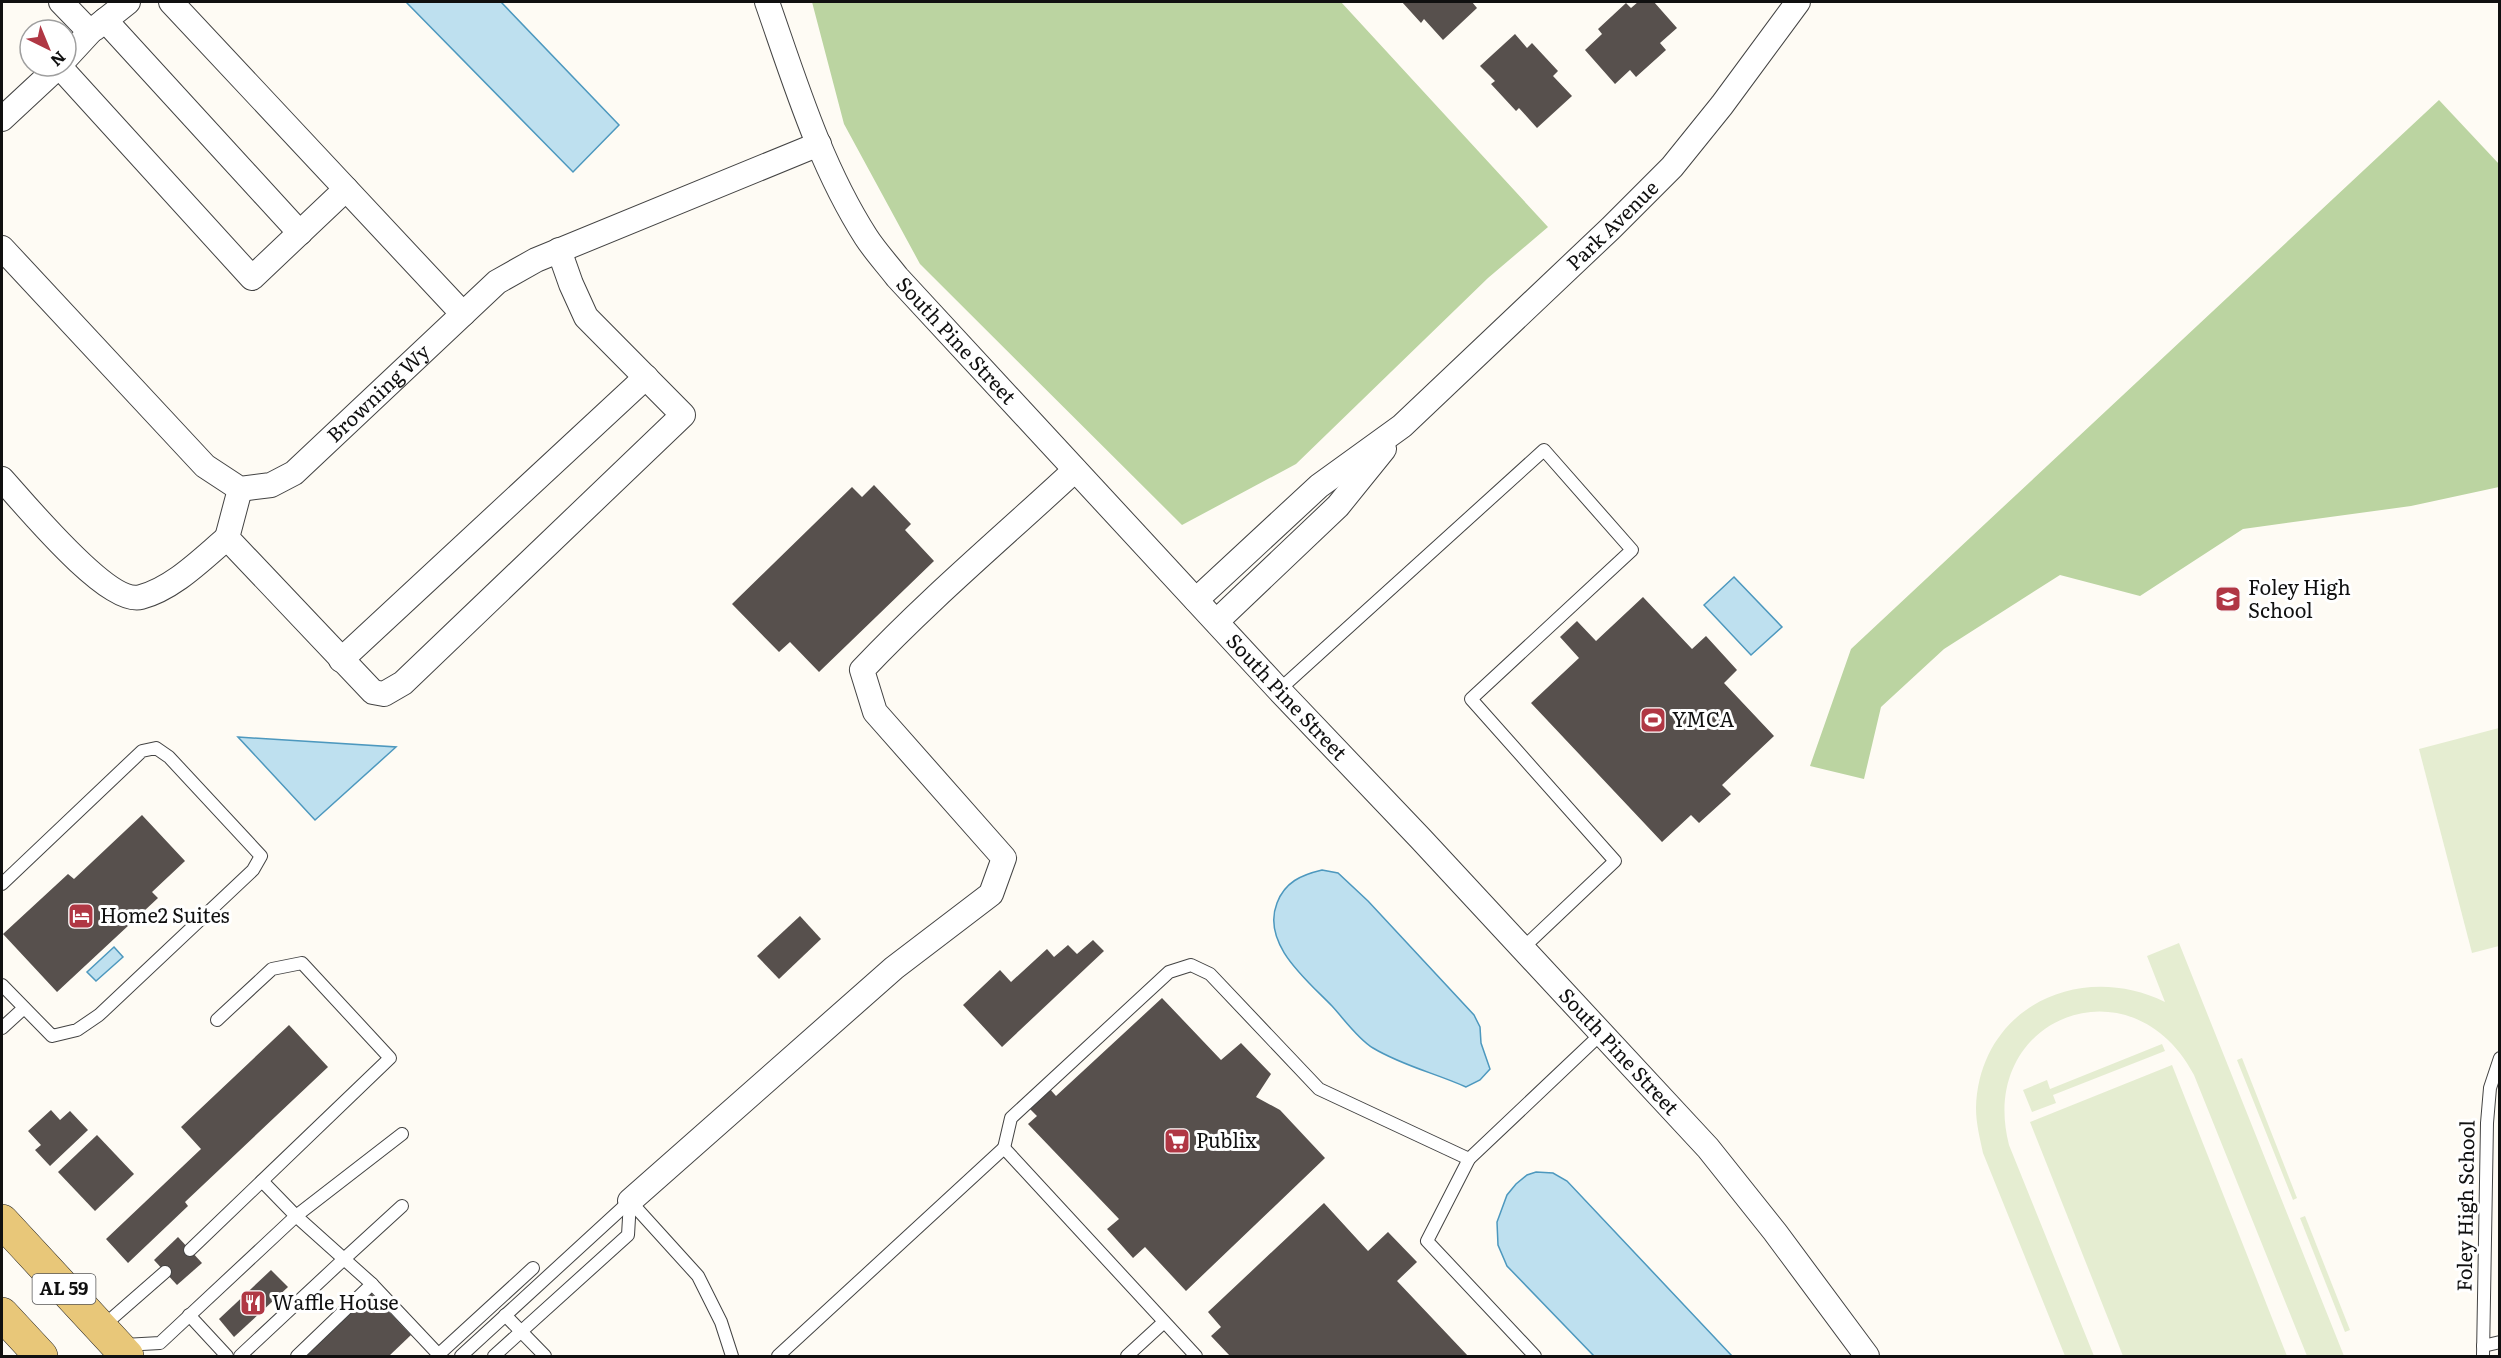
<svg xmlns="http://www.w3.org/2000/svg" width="2501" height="1358" font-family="Literata,serif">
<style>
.forest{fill:#bbd4a1}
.pitch{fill:#e5edd1}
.water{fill:#bee0ef;stroke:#4d98be;stroke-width:1.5}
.building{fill:#57504d}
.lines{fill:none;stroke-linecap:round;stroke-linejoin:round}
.lane-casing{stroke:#434343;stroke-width:14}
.street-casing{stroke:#434343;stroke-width:26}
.primary-casing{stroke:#212121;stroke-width:34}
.lane{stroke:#fff;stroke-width:12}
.street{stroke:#fff;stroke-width:24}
.primary{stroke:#e8c779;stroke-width:33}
.labels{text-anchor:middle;stroke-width:6;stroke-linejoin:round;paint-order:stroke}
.shield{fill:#fff;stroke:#585858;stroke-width:1.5}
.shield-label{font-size:18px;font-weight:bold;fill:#101010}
.street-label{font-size:20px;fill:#101010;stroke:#fff}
.poi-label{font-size:20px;fill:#101010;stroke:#fff;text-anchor:start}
</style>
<rect width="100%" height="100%" fill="#fefbf4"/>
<g class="forest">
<polygon points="812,2 1341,2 1548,227 1488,278 1296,464 1182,525 920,264 844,124"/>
<polygon points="2439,100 2499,164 2499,487 2411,506 2243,529 2140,596 2060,575 1944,649 1881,707 1864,779 1810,766 1851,649"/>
</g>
<g class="pitch">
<polygon points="2499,728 2499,946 2472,953 2419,749"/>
<path d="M 2179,943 L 2344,1356 L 2307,1356 L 2194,1075 C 2132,957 1976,1017 2009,1145 L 2094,1356 L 2065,1356 L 1983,1153 C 1980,1138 1976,1124 1976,1108 C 1979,1008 2079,960 2165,1002 L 2147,956 Z"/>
<polygon points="2162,1044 2165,1051 2053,1095 2056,1103 2032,1112 2023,1090 2047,1080 2050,1089"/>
<polygon points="2242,1058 2297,1198 2293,1200 2237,1060"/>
<polygon points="2172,1065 2287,1356 2123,1356 2030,1122"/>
<polygon points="2305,1216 2350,1330 2345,1332 2300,1218"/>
</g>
<g class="water">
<polygon points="406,2 501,2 619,125 573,172"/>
<polygon points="1734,577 1782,627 1751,655 1704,605"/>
<polygon points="238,737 396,747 315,820"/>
<path d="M 1322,870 L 1338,873 L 1368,901 L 1474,1015 L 1480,1027 L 1481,1043 L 1490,1069 L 1480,1080 L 1466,1087 C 1435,1073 1403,1066 1373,1048 C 1358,1039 1344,1019 1332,1006 C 1307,980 1261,944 1277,903 C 1285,882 1301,875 1322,870 Z"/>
<polygon points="114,947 123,957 96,981 87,972"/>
<polygon points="1536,1172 1553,1173 1567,1181 1732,1356 1594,1356 1507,1266 1498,1245 1497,1222 1507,1195 1516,1184 1527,1175"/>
</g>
<g class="building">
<polygon points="1402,2 1472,2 1477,8 1443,40 1424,19 1421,23"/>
<polygon points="1638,2 1654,2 1677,28 1660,43 1666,50 1636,77 1630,70 1615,84 1585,50 1602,34 1598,29 1626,3 1631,8"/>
<polygon points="1515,34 1527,48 1532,43 1558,71 1553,76 1572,96 1537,128 1519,108 1516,111 1491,84 1495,81 1480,66"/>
<polygon points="874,485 911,524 905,530 934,561 819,672 790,642 779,652 732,604 852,487 862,497"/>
<polygon points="1643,597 1692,649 1706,636 1737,670 1724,683 1774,736 1722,785 1731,794 1699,823 1691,815 1662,842 1531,703 1579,658 1560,637 1577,621 1596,641"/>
<polygon points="142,815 185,861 152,892 158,898 57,992 3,934 68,874 74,879"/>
<polygon points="800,916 821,939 779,979 757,956"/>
<polygon points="1093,940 1104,951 1002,1047 963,1005 1000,970 1011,982 1047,949 1054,957 1068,945 1077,954"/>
<polygon points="1162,998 1221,1060 1241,1043 1271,1074 1256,1097 1280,1110 1325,1158 1186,1291 1145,1247 1133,1258 1107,1229 1119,1219 1028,1124 1037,1116 1028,1107 1049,1088 1056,1096"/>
<polygon points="289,1025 328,1067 185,1202 188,1206 128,1263 106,1239 201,1149 181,1127"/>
<polygon points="51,1110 60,1120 70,1111 88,1130 50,1166 35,1150 41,1145 28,1131"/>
<polygon points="97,1135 134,1174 95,1211 58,1172"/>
<polygon points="1324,1203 1368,1251 1388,1232 1417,1262 1397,1281 1468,1356 1230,1356 1211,1336 1221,1327 1208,1312"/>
<polygon points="178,1237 202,1263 177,1285 154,1260"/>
<polygon points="271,1270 288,1287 234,1337 219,1319"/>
<polygon points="370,1292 411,1335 389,1356 303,1356"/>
</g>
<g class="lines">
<g class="lane-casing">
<g id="lane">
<polyline points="1279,690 1544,450 1632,550 1471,699 1615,861 1523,948"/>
<polyline points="2,884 142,751 156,748 169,757 261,856 253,870 99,1015 77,1030 52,1036 2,985"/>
<polyline points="2,1028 24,1008"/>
<polyline points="1004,1148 1011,1118 1169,972 1191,965 1210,974 1319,1089 1469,1159"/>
<polyline points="630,1201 698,1276 721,1322 732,1356"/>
<polyline points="190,1250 390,1058 302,963 272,969 217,1020"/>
<polyline points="372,1284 344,1259 402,1206"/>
<polyline points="189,1315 227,1356"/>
<polyline points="505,1315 545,1356"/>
<polyline points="102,1327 165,1272"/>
<polyline points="124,1345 160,1343 296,1216 402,1134"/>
<polyline points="2483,1346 2500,1342"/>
<polyline points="240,1356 344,1259 296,1216 262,1181"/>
<polyline points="297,1356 372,1284 440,1356"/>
<polyline points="437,1356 533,1268"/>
<polyline points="461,1356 630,1201"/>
<polyline points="494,1356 628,1235 630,1201"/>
<polyline points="778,1356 1004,1148 1196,1356"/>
<polyline points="1127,1356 1164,1322"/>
<polyline points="1535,1356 1427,1241 1469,1159 1601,1034"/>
<polyline points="2483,1356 2487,1123 2490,1088 2500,1058"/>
</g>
</g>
<g class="street-casing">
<g id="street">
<polyline points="61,2 90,32 66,58"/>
<polyline points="171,2 463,314"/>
<path id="s1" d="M 767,2 C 795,82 820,165 866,237 C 875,251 887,264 897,277 L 1279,690 L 1421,839 L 1708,1148 L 1775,1232 L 1867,1356"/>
<polyline points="105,20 300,233"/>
<polyline points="94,29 128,2"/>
<polyline points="59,66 252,278 346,189"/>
<polyline points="2,119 59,66"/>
<path id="s2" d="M 2,248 L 205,466 L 240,489 L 271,485 L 294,473 L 497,282 L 536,260 L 819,144"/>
<path d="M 2,479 C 24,503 108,606 141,597 C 174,588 202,559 227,538"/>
<polyline points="240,489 227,538 373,692 384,694 403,683 683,415 586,317 571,284 559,250"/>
<path id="s3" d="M 1196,600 L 1319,486 L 1402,426 L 1611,228 L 1672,167 L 1722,105 L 1798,2"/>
<polyline points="1217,621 1338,506 1384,449"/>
<polyline points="341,660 646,377"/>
<path d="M 630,1201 L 894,968 L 991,894 L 1004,858 L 875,712 L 862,670 C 929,599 1004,536 1075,470"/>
</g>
</g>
<g class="primary-casing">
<g id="primary">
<polyline points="2,1221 127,1356"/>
<polyline points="2,1314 41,1356"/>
</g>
</g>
<use href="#lane" class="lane"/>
<use href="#street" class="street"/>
<use href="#primary" class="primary"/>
</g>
<defs>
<g id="school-square" transform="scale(1.35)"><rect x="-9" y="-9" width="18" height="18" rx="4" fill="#b03744" stroke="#fff"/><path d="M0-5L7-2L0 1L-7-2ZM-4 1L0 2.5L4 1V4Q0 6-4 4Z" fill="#fff"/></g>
<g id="stadium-square" transform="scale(1.35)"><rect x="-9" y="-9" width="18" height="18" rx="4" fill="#b03744" stroke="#fff"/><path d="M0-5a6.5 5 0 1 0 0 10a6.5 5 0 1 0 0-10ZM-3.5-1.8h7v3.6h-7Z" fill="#fff"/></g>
<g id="hotel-square" transform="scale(1.35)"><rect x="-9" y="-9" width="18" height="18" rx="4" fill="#b03744" stroke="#fff"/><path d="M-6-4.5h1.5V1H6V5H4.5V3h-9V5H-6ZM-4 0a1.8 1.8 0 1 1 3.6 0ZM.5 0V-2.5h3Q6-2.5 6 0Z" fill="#fff"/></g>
<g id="supermarket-square" transform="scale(1.35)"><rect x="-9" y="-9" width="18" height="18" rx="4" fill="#b03744" stroke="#fff"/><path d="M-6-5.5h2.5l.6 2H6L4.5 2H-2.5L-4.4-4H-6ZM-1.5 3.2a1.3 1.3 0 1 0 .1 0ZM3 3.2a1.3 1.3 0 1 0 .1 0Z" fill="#fff"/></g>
<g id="restaurant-square" transform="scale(1.35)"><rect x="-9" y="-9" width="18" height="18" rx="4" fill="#b03744" stroke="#fff"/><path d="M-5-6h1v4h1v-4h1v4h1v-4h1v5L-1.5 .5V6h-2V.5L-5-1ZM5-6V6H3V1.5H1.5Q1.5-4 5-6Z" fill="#fff"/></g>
</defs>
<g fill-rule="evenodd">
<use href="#school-square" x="2228" y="599"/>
<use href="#stadium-square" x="1653" y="720"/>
<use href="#hotel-square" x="81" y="916"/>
<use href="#supermarket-square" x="1177" y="1141"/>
<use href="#restaurant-square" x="253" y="1303"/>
</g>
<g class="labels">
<rect class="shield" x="32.5" y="1274" width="63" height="30" rx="4.5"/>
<g class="shield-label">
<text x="64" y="1295">AL 59</text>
</g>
<g class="street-label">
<text dy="7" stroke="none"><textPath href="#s3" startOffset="561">Park Avenue</textPath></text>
<text dy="7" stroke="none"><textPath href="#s1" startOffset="393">South Pine Street</textPath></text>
<text dy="7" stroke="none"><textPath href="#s2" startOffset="513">Browning Wy</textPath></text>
<text dy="7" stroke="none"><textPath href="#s1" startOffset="879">South Pine Street</textPath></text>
<text dy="7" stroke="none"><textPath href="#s1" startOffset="1365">South Pine Street</textPath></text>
<text transform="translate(2466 1206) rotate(-89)" y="7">Foley High School</text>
</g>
<g class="poi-label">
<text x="2248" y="595">Foley High<tspan x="2248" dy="23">School</tspan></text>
<text x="1672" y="727">YMCA</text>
<text x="100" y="923">Home2 Suites</text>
<text x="1196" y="1148">Publix</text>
<text x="272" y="1310">Waffle House</text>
</g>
</g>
<rect width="2501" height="1358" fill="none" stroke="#101010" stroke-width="6"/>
<g transform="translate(48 48) rotate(137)"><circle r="28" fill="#ffffff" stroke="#9f9f9f" stroke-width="1.5"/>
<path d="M0-4.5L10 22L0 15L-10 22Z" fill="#b03744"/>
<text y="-9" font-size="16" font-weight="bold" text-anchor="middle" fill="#101010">N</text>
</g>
</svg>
